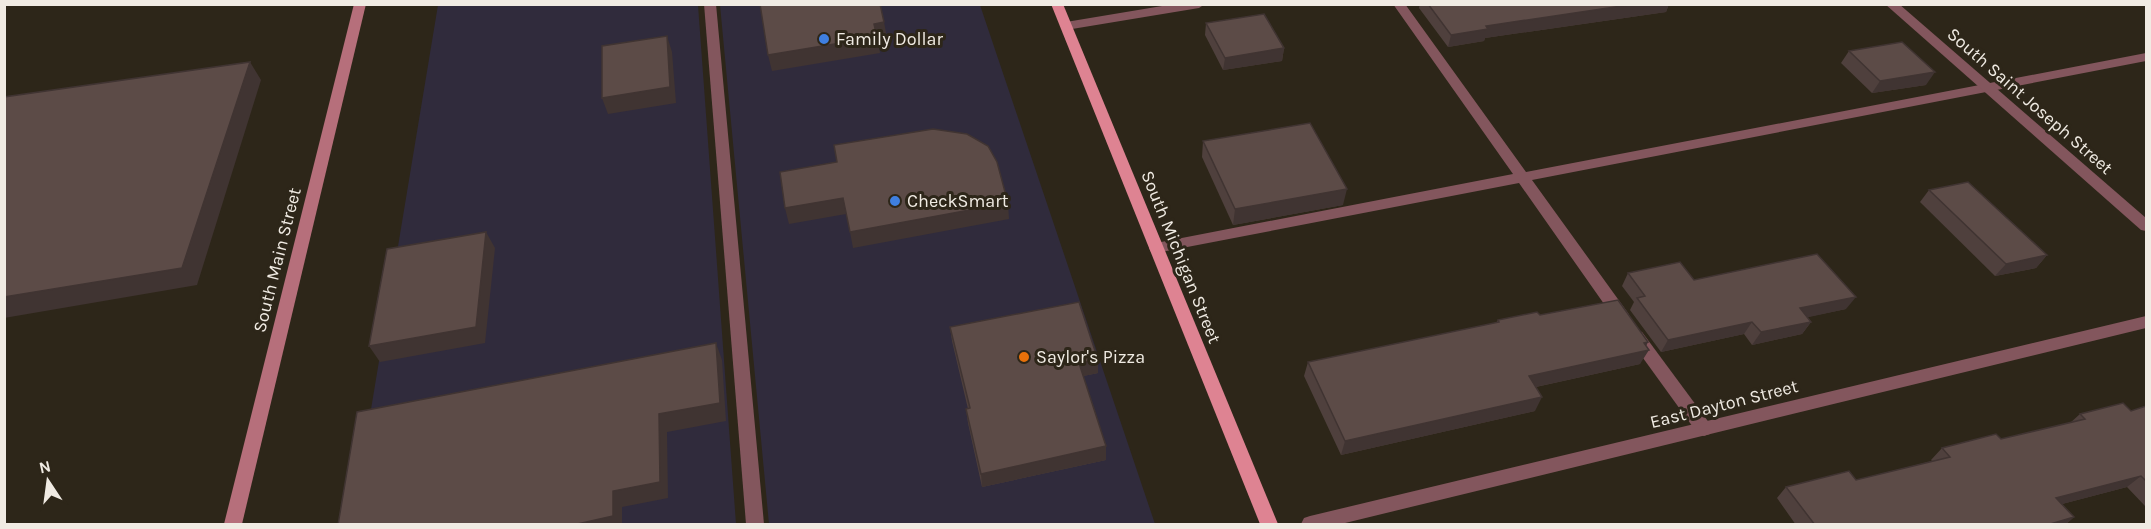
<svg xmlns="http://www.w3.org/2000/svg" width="2151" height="529" font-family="Karla,sans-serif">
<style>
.commercial{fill:#302b3c}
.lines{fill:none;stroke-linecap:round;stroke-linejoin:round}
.service{fill:#83565d;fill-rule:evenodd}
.minor{fill:#83565d;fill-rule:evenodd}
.secondary{fill:#b66f7b;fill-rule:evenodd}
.primary{fill:#de8392;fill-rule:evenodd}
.wall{fill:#4f403d}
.shaded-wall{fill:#403432}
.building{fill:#5c4b47;stroke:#403432;stroke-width:1.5}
.shop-dot{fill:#3f7fe0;stroke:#2d2619;stroke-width:2}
.food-dot{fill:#e8710a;stroke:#2d2619;stroke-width:2}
.labels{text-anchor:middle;stroke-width:6;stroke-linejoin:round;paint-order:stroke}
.poi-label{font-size:18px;fill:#f0ebe3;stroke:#2d2619;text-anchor:start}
.street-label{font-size:18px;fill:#f0ebe3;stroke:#2d2619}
</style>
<rect width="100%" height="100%" fill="#2d2619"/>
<g class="commercial">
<polygon points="438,5 698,5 736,524 352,524"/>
<polygon points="720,5 980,5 1155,524 769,524"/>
</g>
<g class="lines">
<g class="service">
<polygon points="704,4 716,4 764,524 746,524"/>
<polygon points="1393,4 1405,4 1526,172 2146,53 2146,61 1532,180 1628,313 1630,317 1628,321 1616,321 1519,183 1156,253 1151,252 1149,248 1151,244 1156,243 1513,174"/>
<polygon points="1636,330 1642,332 1710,424 1712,429 1710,434 1704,436 1698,434 1630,340 1628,336 1630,332"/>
</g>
<g class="minor">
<polygon points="1174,4 1205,4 1199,8 1066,30 1060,26 1066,22"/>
<polygon points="1885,4 1899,4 2146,218 2146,231 2141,230"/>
<polygon points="2146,316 2146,328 1341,524 1301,524 1304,518 1310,516"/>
</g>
<polygon class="secondary" points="354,4 366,4 242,524 224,524"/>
<polygon class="primary" points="1051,4 1063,4 1278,524 1260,524"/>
</g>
<g class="wall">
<polygon points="1420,4 1669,4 1666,12 1485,38 1484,41 1448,47 1419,8"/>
<polygon points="1206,23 1284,48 1282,61 1223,70 1205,35"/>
<polygon points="1849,51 1926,85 1872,93 1841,63"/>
<polygon points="1203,141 1343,205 1233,225 1202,157"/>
<polygon points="1929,190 2047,255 2036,268 1995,276 1920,202"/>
<polygon points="1628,273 1694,280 1846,309 1807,317 1811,322 1802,334 1752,345 1744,334 1661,352 1630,310 1634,302 1622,286"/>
<polygon points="1540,315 1648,342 1646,346 1640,364 1536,387 1535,411 1341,455 1304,376 1308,362 1496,323 1498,320"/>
<polygon points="950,327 1098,360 1098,373 1083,376 1106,446 1106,460 982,487 968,423 966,409 968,409 952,341"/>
<polygon points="2146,406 2146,505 2145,506 2127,487 2062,504 2074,517 2065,525 1796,525 1777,498 1786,487 1856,480 1932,461 1931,460 1942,448 2001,439 2070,423 2080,414 2131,411"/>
</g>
<g class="shaded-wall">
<polygon points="1635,4 1669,4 1666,12 1485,38 1484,41 1448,47 1451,35 1486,26"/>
<polygon points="884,22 887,38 878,39 880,53 772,71 768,55 874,24"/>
<polygon points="667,36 672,52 676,103 608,114 602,98"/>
<polygon points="1284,48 1282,61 1223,70 1225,58"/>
<polygon points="250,62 261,80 197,285 4,318 4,297"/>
<polygon points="1935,72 1926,85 1872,93 1880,81"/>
<polygon points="1347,189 1343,205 1233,225 1235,209"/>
<polygon points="843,198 846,214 789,224 785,208"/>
<polygon points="1008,203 1009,219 853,248 850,232"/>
<polygon points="486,232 495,248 485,343 380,362 369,346"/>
<polygon points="2047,255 2036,268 1995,276 2006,264"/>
<polygon points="1856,297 1846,309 1791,321 1800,308"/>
<polygon points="1752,322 1744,334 1661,352 1668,340"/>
<polygon points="1811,322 1802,334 1752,345 1761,332"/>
<polygon points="1648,342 1643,351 1649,350 1640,364 1522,390 1529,376"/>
<polygon points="716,343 722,360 726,421 667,432 668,498 622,507 622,525 573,525 613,491 659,414"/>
<polygon points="1098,360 1098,373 1079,377 1079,363"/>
<polygon points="1542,397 1535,411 1341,455 1345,441"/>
<polygon points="1106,446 1106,460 982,487 981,474"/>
<polygon points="2141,476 2127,487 2043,509 2056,498"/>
<polygon points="2074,517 2065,525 2047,525"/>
</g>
<g class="building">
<polygon points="760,4 880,4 884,22 874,24 877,37 768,55"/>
<polygon points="1428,4 1635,4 1486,26 1488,29 1451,35"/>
<polygon points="1264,14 1284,48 1225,58 1206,23"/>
<polygon points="667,36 670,87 602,98 602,46"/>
<polygon points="1902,42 1935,72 1880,81 1849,51"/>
<polygon points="250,62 182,268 4,297 4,97"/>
<polygon points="1310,123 1347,189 1235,209 1203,141"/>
<polygon points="933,129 967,134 988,146 997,162 1008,203 850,232 843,198 785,208 780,172 837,162 834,145"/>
<polygon points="1968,182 2047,255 2006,264 1929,190"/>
<polygon points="486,232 476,327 369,346 387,249"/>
<polygon points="1817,254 1856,297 1800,308 1811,322 1761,332 1752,322 1668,340 1637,298 1645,296 1628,273 1680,262 1694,280"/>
<polygon points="1618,300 1648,342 1644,343 1649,350 1529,376 1542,397 1345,441 1308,362 1499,322 1498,320 1537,312 1540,315"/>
<polygon points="1079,302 1098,360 1079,363 1106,446 981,474 966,409 970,408 950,327"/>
<polygon points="716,343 720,403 659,414 660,482 613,491 613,516 573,525 338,525 357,412"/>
<polygon points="2123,403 2131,411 2146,406 2146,481 2141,476 2056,498 2074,517 2047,525 1815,525 1786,487 1849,471 1856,480 1950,457 1942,448 1996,434 2001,439 2085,419 2080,414"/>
</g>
<g class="shop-dot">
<circle cx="824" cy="39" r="6"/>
<circle cx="895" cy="201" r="6"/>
</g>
<circle class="food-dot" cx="1024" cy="357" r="6"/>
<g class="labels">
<g class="poi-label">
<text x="836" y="45">Family Dollar</text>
<text x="907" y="207">CheckSmart</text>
<text x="1036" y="363">Saylor's Pizza</text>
</g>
<g class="street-label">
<text transform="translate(2030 101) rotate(41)" y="6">South Saint Joseph Street</text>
<text transform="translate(1181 257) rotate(68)" y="6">South Michigan Street</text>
<text transform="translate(277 260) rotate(-76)" y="6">South Main Street</text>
<text transform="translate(1724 404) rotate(-14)" y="6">East Dayton Street</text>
</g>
</g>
<rect width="2151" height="529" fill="none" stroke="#f0ebe3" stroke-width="12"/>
<g transform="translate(48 481) rotate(347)" stroke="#2d2619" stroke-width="4.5" paint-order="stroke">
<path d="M0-4.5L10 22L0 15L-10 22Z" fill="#f0ebe3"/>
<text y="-9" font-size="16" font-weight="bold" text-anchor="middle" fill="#f0ebe3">N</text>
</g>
</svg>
